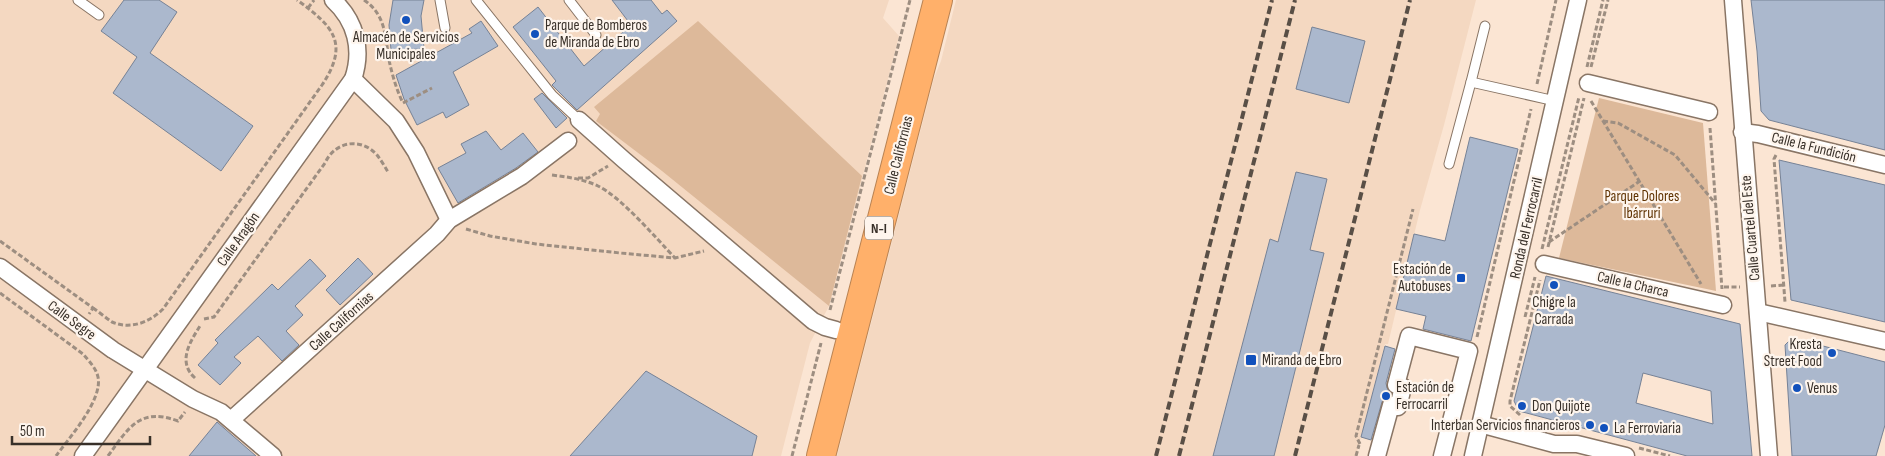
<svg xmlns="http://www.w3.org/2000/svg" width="1885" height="456" font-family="'Sofia Sans Condensed',sans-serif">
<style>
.built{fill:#f4d8c1}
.green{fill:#ddb99a}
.building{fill:#abb8cd;stroke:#768296;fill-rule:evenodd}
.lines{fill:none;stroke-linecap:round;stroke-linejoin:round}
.lane-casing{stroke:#897565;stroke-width:11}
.street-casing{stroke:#897565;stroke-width:19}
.highway-casing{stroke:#b98353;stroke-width:30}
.path{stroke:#9d8e81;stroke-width:3;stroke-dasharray:5 2.5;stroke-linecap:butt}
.lane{stroke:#fff;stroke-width:9}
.street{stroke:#fff;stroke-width:16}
.highway{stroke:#ffb06a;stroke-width:28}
.rail{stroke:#594f46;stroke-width:4;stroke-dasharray:8 4;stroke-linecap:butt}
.poi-dot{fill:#1251bc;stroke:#fef5ed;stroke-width:2}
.labels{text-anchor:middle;stroke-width:4.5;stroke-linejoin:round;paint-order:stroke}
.shield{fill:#fef5ed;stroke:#736b64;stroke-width:1}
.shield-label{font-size:14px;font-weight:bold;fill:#383029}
.poi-label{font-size:15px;fill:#383029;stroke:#fef5ed;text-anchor:start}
.street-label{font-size:15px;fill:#383029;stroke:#fef5ed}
.park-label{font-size:15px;fill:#5f3200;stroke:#fef5ed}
</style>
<rect width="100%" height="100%" fill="#fbe5d3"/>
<g class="built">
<polygon points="0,0 889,0 883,18 899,36 829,306 810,343 781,456 0,456"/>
<polygon points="956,0 1476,0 1444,125 1420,210 1388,344 1385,344 1356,456 837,456 934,78 941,61"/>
</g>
<g class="green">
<polygon points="698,21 862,176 829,306 662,171 596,121 600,114 594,107"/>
<polygon points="1599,98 1703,123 1716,291 1559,258"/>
</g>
<g class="building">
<polygon points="124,0 159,0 177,12 150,53 253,126 221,171 113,93 137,57 101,31"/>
<polygon points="393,0 424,0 421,16 424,49 391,50 389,25"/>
<polygon points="612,0 651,0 662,14 667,10 677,21 577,110 552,85 556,81 513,27 538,7 584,66 631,25"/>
<polygon points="1751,0 1885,0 1885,150 1769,120 1761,111 1757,51"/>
<polygon points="481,21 498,46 453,72 469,105 446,118 443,112 417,125 404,99 396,75 472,33 469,29"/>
<polygon points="1312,27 1365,41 1349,103 1296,89"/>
<polygon points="542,93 567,118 556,128 534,99"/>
<polygon points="486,131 501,150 523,133 538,152 516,168 458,203 438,168 466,153 461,144"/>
<polygon points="1470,137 1518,149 1471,341 1423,329 1426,316 1396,309 1414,234 1445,241"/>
<polygon points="1779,160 1885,185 1885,322 1791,300"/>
<polygon points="1296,172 1327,179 1310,250 1324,253 1274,456 1213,456 1270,239 1278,242"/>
<polygon points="358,258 373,274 340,305 326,290"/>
<polygon points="310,259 326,276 295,306 303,315 286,331 299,345 282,361 258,336 234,357 241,363 220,385 198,365 218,343 215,340 272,284 278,290"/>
<path d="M 1546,276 L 1740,324 L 1752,456 L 1687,456 L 1519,411 L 1514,401 ZM 1643,373 L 1711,391 L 1713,424 L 1636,403 Z"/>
<polygon points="1792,338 1885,362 1885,425 1876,456 1792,456 1785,345"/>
<polygon points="1385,346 1395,349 1386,383 1387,388 1391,393 1391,395 1384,398 1382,402 1371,440 1361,437"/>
<polygon points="646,371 757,436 752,456 570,456"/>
<polygon points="217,422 256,456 189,456"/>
</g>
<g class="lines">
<g class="lane-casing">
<g id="lane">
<polyline points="78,0 99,15"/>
<polyline points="440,0 445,28"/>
<polyline points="476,0 552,95 579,120"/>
<polyline points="569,0 596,35"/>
<polyline points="1471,82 1485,26"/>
<polyline points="1449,164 1471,82 1555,101"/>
</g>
</g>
<g class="street-casing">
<g id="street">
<polyline points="1733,0 1769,456"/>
<polyline points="353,79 396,121 416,152 449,220"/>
<polyline points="1588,83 1709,112"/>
<polyline points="579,120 624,160 813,321 825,327 836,330"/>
<polyline points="1742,132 1758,134 1885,165"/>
<polyline points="1544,264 1723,305"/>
<polyline points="0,267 113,350 193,399 221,412 273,456"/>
<polyline points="1758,312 1885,341"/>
<polyline points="231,420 437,234 449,220 522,176 568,141"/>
<polyline points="1480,424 1554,444 1577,444 1626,456"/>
<path d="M 83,456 L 353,79 C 363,50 356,21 333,0"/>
<polyline points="1377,456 1391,405 1398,407 1403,387 1396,385 1409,336 1469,351 1442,456"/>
<polyline points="1473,456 1578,0"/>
</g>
</g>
<g class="highway-casing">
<polyline id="highway" points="821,456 938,0"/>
</g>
<g class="path">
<path d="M 364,0 C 386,15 385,36 389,60 C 392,74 396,88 402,101"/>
<polyline points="308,8 314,0"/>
<polyline points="1587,67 1603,0"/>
<polyline points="1591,67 1608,0"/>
<polyline points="1537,84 1556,0"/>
<polyline points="1591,101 1701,284"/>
<polyline points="403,103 432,88"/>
<polyline points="1603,121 1618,123 1675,155 1715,203"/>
<polyline points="1710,128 1722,289"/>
<polyline points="1776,155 1774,159 1785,302"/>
<path d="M 552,175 C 568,177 583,179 598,186 C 621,197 656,238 675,258"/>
<polyline points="578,178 588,178 608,166"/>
<polyline points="466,229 490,236 536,244 620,253 675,258 704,251"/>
<polyline points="0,241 93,308 89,314"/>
<polyline points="1549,242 1640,181"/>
<polyline points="1548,247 1584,98"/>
<polyline points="1542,249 1579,97"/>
<polyline points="1771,286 1784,285"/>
<polyline points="1724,287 1740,287"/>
<path d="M 0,293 L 83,354 C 89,361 96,368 98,377 C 103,400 69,438 56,456"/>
<path d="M 93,308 C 99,312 106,318 112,322 C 131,330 150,322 163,309 L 322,85 C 350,43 333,26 297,0"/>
<polyline points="830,310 910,0"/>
<polyline points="1525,317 1535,277"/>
<path d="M 204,319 L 214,317 L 325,163 C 335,141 361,137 377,155 C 381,160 385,167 388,172"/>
<polyline points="1477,337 1531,109"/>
<path d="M 195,378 C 177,362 190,342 200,326"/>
<polyline points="1520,415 1510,406 1510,401 1540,280"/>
<polyline points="1360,444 1356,436 1413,209"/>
<polyline points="1639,448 1670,456"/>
<path d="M 108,456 C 129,427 140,407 178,421 L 185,412"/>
<polyline points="792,456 821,343"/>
<polyline points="1356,456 1359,445"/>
</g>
<use href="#lane" class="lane"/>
<use href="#street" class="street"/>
<use href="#highway" class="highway"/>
<g class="rail">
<polyline points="1156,456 1272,0"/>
<polyline points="1179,456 1295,0"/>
<polyline points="1295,456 1410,0"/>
</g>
</g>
<g class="poi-dot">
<circle cx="406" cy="20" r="5"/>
<circle cx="535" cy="34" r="5"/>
<rect x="1456" y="273" width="10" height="10" rx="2.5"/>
<circle cx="1554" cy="285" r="5"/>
<circle cx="1832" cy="353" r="5"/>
<rect x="1245" y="354" width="12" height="12" rx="2.5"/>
<circle cx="1797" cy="388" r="5"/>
<circle cx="1386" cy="396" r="5"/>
<circle cx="1522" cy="406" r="5"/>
<circle cx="1590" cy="425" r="5"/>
<circle cx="1604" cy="428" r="5"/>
</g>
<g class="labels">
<rect class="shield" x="865" y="216.5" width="28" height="23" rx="4"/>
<g class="shield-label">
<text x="879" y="233">N-I</text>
</g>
<g class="poi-label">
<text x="545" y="30">Parque de Bomberos<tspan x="545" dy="17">de Miranda de Ebro</tspan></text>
<text x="406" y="42" text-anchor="middle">Almacén de Servicios<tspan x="406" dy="17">Municipales</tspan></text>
<text x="1451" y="274" text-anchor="end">Estación de<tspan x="1451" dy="17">Autobuses</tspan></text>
<text x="1554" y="307" text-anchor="middle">Chigre la<tspan x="1554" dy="17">Carrada</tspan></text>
<text x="1822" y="349" text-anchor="end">Kresta<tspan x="1822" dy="17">Street Food</tspan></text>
<text x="1262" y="365">Miranda de Ebro</text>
<text x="1396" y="392">Estación de<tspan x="1396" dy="17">Ferrocarril</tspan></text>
<text x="1807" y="393">Venus</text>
<text x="1532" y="411">Don Quijote</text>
<text x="1580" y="430" text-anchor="end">Interban Servicios financieros</text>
<text x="1614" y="433">La Ferroviaria</text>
</g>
<g class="street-label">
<text transform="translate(1814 147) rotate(14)" y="5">Calle la Fundición</text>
<text transform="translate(898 155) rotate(-76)" y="5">Calle Californias</text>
<text transform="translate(1526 228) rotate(-77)" y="5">Ronda del Ferrocarril</text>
<text transform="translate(1750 228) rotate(-95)" y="5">Calle Cuartel del Este</text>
<text transform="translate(238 239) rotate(-55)" y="5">Calle Aragón</text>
<text transform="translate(1633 284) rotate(13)" y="5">Calle la Charca</text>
<text transform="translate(72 320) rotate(36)" y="5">Calle Segre</text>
<text transform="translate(341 321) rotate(-42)" y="5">Calle Californias</text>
</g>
<g class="park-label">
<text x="1642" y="201">Parque Dolores<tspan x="1642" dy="17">Ibárruri</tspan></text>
</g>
</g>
<path d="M12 436v8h138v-8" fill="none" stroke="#383029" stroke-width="2.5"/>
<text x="20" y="436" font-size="15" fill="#383029" stroke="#fef5ed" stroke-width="4" paint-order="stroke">50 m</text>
</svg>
